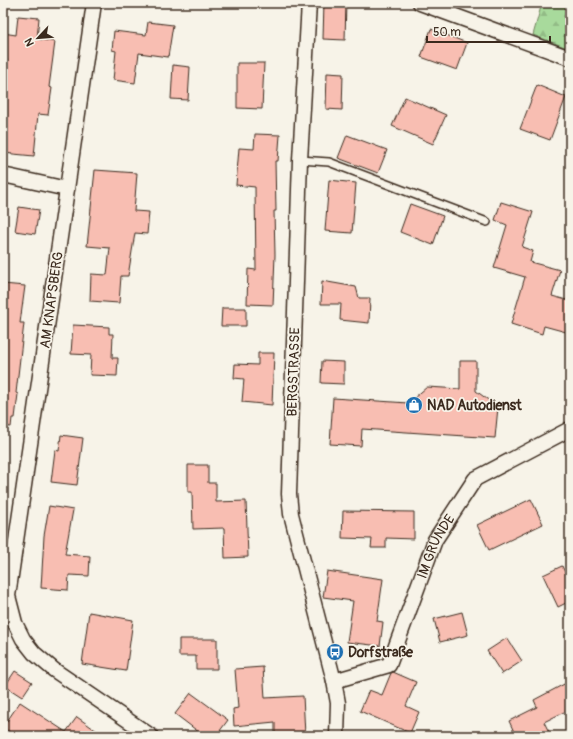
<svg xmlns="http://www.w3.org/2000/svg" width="573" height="739" font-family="Pangolin,sans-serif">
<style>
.forest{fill:url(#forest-firs);stroke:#72825d}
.building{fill:#f8beb2;stroke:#3b2a1e}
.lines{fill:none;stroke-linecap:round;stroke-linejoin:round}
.service-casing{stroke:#3b2a1e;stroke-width:10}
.minor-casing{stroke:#3b2a1e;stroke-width:17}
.service{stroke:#f7f3e8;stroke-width:7}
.minor{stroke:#f7f3e8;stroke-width:14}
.labels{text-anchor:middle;stroke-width:3.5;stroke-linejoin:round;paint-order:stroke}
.street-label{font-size:14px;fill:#3b2a1e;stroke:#f7f3e8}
.poi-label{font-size:14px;font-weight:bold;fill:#3b2a1e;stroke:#f7f3e8;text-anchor:start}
</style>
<defs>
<pattern id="forest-firs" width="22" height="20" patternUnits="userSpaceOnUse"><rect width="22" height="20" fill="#a8da9c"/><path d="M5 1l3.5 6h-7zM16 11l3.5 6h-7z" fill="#92bb86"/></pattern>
</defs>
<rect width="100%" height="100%" fill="#f7f3e8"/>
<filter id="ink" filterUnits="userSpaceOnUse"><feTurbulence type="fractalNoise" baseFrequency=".025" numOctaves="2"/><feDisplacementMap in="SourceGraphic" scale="8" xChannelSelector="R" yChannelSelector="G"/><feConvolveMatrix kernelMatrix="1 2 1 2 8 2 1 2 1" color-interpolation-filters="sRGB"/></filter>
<g filter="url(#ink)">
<polygon class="forest" points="542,3 570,3 570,49 533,35"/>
<g class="building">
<polygon points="324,3 346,3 345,40 323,39"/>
<polygon points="18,16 39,18 37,39 55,42 49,87 52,88 48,115 38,114 34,156 3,153 3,90 7,59 3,59 3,33 16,35"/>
<polygon points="148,22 173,25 168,57 139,53 135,83 113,80 116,51 112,50 114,31 146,35"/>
<polygon points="431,29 467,43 457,70 421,57"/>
<polygon points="237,63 264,63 262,109 237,108"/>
<polygon points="173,65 190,67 188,100 171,99"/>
<polygon points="327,73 343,74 342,110 326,109"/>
<polygon points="537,85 566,97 550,140 520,129"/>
<polygon points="405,97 446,115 433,144 392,126"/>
<polygon points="255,134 280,135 278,161 275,161 276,211 274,211 275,255 273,305 247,304 248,269 256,270 255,187 236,185 239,148 254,149"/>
<polygon points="347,135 387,150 378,173 338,158"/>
<polygon points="95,170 137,173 134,211 149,212 147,234 135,233 128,276 121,276 119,303 90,301 91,274 107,275 110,248 87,246"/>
<polygon points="329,180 356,183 352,233 325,231"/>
<polygon points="501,202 533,212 522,247 533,251 530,262 560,270 552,296 570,301 570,317 566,332 544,326 542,334 511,324 525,277 494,268 507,225 495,220"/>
<polygon points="410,204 443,216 433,245 400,232"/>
<polygon points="19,207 39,210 35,234 15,231"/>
<polygon points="322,281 356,287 359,298 370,298 369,323 340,320 341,304 321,304"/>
<polygon points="3,284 25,286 20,323 24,323 16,393 18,394 15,418 12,418 11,427 3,426"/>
<polygon points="222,308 246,308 246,326 221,326"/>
<polygon points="73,325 109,327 109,334 113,334 112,358 118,358 117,376 90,375 91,355 71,354"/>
<polygon points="258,353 274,353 272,405 242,402 244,379 234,378 235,364 258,365"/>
<polygon points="322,361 344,362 344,384 321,383"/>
<polygon points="460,361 476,361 476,391 498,407 495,438 362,429 361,446 330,444 333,398 408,403 427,387 460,389"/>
<polygon points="61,435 83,438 77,485 51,482 55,450 59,451"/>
<polygon points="188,465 208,465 208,483 216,483 216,502 246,501 248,557 225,558 224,528 193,529 192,492 188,492"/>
<polygon points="531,499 543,524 489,550 477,525"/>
<polygon points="49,506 73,510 65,554 90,556 89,576 69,575 68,590 41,588 44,536"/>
<polygon points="343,511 414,512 414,539 386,538 386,548 371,548 372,539 342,538"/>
<polygon points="562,566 570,583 570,601 558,607 543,575"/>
<polygon points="327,571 383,579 377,621 383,622 380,646 347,642 353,601 323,597"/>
<polygon points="89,612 133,620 126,671 82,664"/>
<polygon points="462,612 468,635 440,642 434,619"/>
<polygon points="507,638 522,661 502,674 487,651"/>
<polygon points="179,639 217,639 217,669 196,669 196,656 179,656"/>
<polygon points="263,667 265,698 303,696 305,735 275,736 275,722 234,726 233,709 238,708 235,669"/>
<polygon points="15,671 32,682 22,697 5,686"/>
<polygon points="393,672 416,682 406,706 419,712 410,733 360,711 369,690 382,695 391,673"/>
<polygon points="570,681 570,709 544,722 551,736 516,736 509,721 537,707 534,700"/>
<polygon points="191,693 228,720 216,736 204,736 175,714"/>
<polygon points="20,702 66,732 77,717 104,736 15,736 3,727"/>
</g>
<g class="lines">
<g class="service-casing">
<polyline id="service" points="300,160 329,162 487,222"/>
</g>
<g class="minor-casing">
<g id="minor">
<polyline points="94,3 8,596 15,623 23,639 34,653 54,670 151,736"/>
<polyline points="309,3 300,160 289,494 291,514 334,681 338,703 337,736"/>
<polyline points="420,3 570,58"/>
<polyline points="3,175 67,189"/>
<path id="s1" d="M 334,681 L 389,665 L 435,540 L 475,479 L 570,429"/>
</g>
</g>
<use href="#service" class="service"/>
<use href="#minor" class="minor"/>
</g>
</g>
<defs>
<g id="shop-disc" transform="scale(0.9)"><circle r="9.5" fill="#1f6fb2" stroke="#f7f3e8"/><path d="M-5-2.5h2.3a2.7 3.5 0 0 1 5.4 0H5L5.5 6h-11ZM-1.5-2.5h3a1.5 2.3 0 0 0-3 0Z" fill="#fff"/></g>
<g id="bus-disc" transform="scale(0.9)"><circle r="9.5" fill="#1f6fb2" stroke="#f7f3e8"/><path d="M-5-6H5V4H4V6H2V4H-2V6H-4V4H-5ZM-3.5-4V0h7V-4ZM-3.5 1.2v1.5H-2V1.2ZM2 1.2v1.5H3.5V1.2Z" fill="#fff"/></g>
</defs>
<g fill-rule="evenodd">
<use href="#shop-disc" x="414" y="405"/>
<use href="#bus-disc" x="335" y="652"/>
</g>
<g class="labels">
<g class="street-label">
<text transform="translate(51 300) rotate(-82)" y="5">AM KNAPSBERG</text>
<text transform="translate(293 372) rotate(-88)" y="5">BERGSTRASSE</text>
<text dy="5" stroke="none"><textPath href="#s1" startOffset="185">IM GRUNDE</textPath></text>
</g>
<g class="poi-label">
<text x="427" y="410">NAD Autodienst</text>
<text x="348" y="657">Dorfstraße</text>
</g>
</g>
<rect width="573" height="739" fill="none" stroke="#f7f3e8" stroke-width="16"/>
<rect x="8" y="8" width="557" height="723" fill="none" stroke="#3b2a1e" stroke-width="1.5" filter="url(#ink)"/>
<g transform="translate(38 38) rotate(244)" stroke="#f7f3e8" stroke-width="3" paint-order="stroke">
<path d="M0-3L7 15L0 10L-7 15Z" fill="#3b2a1e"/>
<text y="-6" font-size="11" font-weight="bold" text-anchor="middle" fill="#3b2a1e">N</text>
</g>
<path d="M427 36v6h123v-6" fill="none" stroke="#3b2a1e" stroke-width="2"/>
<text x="433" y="36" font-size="12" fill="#3b2a1e" stroke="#f7f3e8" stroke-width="3" paint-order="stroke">50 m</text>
</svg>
